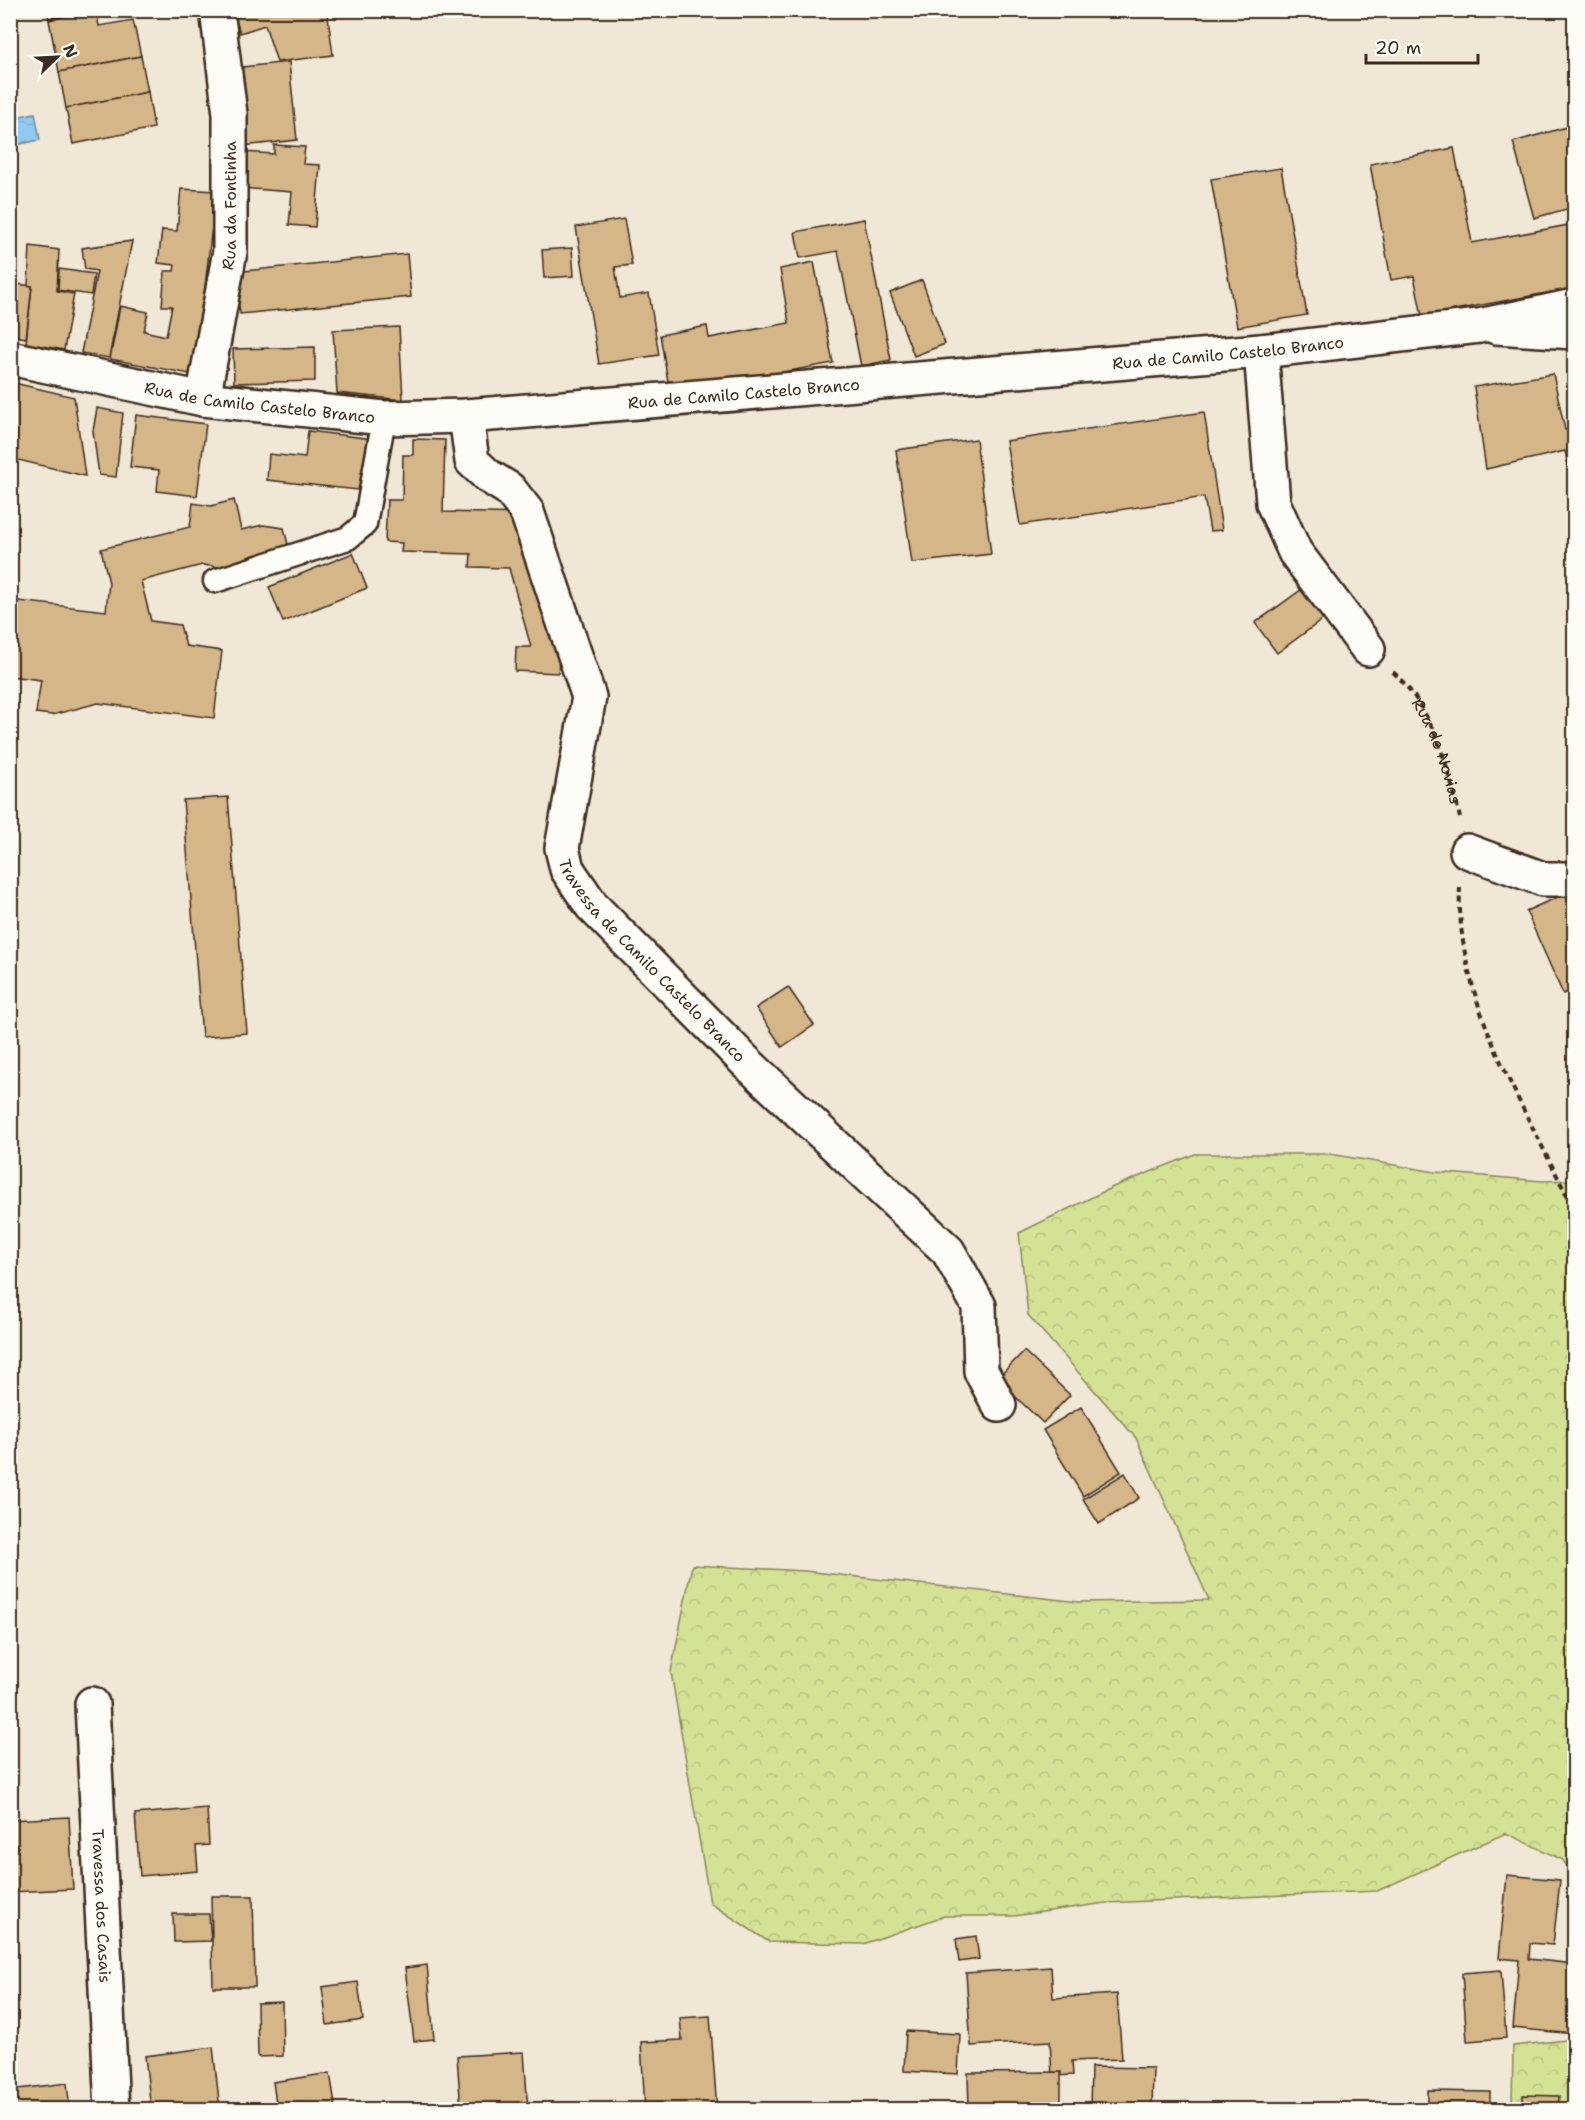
<svg xmlns="http://www.w3.org/2000/svg" width="1585" height="2120" font-family="'Shantell Sans',sans-serif">
<style>
.forest{fill:url(#forest-crowns);stroke:#88865a;stroke-width:1.5}
.water{fill:url(#water-ripples);stroke:#6f899c;stroke-width:1.5}
.building{fill:#d5b689;stroke:#3b2a1e;stroke-width:1.5}
.lines{fill:none;stroke-linecap:round;stroke-linejoin:round}
.service-casing{stroke:#3b2a1e;stroke-width:27}
.minor-casing{stroke:#3b2a1e;stroke-width:38}
.tertiary-casing{stroke:#3b2a1e;stroke-width:38}
.secondary-casing{stroke:#3b2a1e;stroke-width:38}
.path{stroke:#3b2a1e;stroke-width:4;stroke-dasharray:6 4.5;stroke-linecap:butt}
.service{stroke:#fdfcf7;stroke-width:22}
.minor{stroke:#fdfcf7;stroke-width:33}
.tertiary{stroke:#fdfcf7;stroke-width:33}
.secondary{stroke:#fdfcf7;stroke-width:33}
.labels{text-anchor:middle;stroke-width:4.5;stroke-linejoin:round;paint-order:stroke}
.street-label{font-size:16px;fill:#3b2a1e;stroke:#fdfcf7}
</style>
<defs>
<pattern id="forest-crowns" width="20" height="18" patternUnits="userSpaceOnUse" patternTransform="scale(1.5)"><rect width="20" height="18" fill="#d4e295"/><path d="M2 6a3 3 0 1 1 6 0M12 15a3 3 0 1 1 6 0" fill="none" stroke="#b7c280"/></pattern>
<pattern id="water-ripples" width="26" height="14" patternUnits="userSpaceOnUse" patternTransform="scale(1.5)"><rect width="26" height="14" fill="#91c9f0"/><path d="M2 4q2-2 4 0t4 0M15 11q2-2 4 0t4 0" fill="none" stroke="#7eadcd"/></pattern>
</defs>
<rect width="100%" height="100%" fill="#f1e7d6"/>
<filter id="ink" filterUnits="userSpaceOnUse"><feTurbulence type="fractalNoise" baseFrequency=".0167" numOctaves="2"/><feDisplacementMap in="SourceGraphic" scale="12" xChannelSelector="R" yChannelSelector="G"/><feConvolveMatrix kernelMatrix="1 2 1 2 8 2 1 2 1" color-interpolation-filters="sRGB"/></filter>
<g filter="url(#ink)">
<g class="forest">
<polygon points="1195,1154 1330,1154 1435,1172 1542,1181 1574,1180 1574,1880 1563,1860 1506,1833 1377,1891 1106,1903 1014,1916 944,1916 863,1944 769,1942 710,1903 671,1672 692,1565 805,1571 1079,1602 1209,1600 1136,1438 1028,1315 1019,1233 1113,1187"/>
<polygon points="1574,2039 1574,2109 1512,2110 1513,2046"/>
</g>
<polygon class="water" points="35,113 40,140 11,146 11,118"/>
<g class="building">
<polygon points="47,10 92,10 49,19"/>
<polygon points="96,10 99,26 133,20 141,56 59,72 49,20"/>
<polygon points="233,10 327,10 333,55 277,62 265,25 240,33"/>
<polygon points="141,56 148,92 66,108 59,72"/>
<polygon points="289,62 297,140 243,146 233,68"/>
<polygon points="148,92 154,128 73,144 66,108"/>
<polygon points="1574,125 1574,207 1534,218 1513,142"/>
<polygon points="274,145 305,147 303,164 320,165 315,227 289,225 292,192 240,188 242,152 274,154"/>
<polygon points="1454,148 1472,243 1574,224 1574,288 1422,316 1414,276 1391,280 1370,164"/>
<polygon points="1281,168 1307,315 1237,327 1211,179"/>
<polygon points="181,189 216,191 202,313 190,374 110,359 120,306 148,312 144,331 166,336 172,306 162,306 165,271 174,271 175,265 158,263 162,230 177,231"/>
<polygon points="624,219 632,265 615,267 620,298 649,293 659,355 599,364 576,227"/>
<polygon points="864,219 891,360 861,366 838,251 800,258 795,232"/>
<polygon points="132,241 109,358 81,353 97,271 85,269 82,248"/>
<polygon points="30,246 59,250 57,291 74,294 64,350 26,343 32,286 28,286"/>
<polygon points="572,248 574,276 544,278 542,250"/>
<polygon points="407,254 411,297 240,314 235,272"/>
<polygon points="814,262 833,363 670,393 660,335 707,326 709,338 789,323 780,269"/>
<polygon points="59,269 94,274 91,295 58,290"/>
<polygon points="922,280 945,344 914,356 890,293"/>
<polygon points="10,283 32,286 26,338 10,335"/>
<polygon points="399,327 403,400 337,393 333,330"/>
<polygon points="315,347 315,381 234,383 233,349"/>
<polygon points="1553,374 1565,430 1574,429 1574,468 1569,469 1565,451 1486,469 1474,387"/>
<polygon points="10,382 74,397 85,476 10,458"/>
<polygon points="97,408 123,413 116,477 99,475 93,431"/>
<polygon points="1204,412 1222,530 1210,531 1204,497 1020,525 1006,441"/>
<polygon points="136,415 206,424 197,496 157,491 159,470 130,467"/>
<polygon points="308,431 373,439 367,491 267,480 269,454 305,458"/>
<polygon points="413,439 445,440 443,512 525,514 561,630 558,673 515,671 516,647 531,647 509,568 470,567 471,554 401,552 402,543 385,542 387,500 402,500 403,455 413,455"/>
<polygon points="976,439 991,554 912,563 896,450"/>
<polygon points="234,500 241,530 263,525 284,528 290,553 228,568 202,565 141,581 151,621 180,625 186,646 222,651 214,718 98,703 52,715 36,713 41,680 10,676 10,600 106,611 109,583 101,549 190,527 193,503 211,506"/>
<polygon points="353,553 367,588 283,622 269,587"/>
<polygon points="1305,587 1326,617 1277,653 1255,623"/>
<polygon points="228,797 247,1033 202,1037 183,800"/>
<polygon points="1574,890 1574,989 1563,994 1526,911"/>
<polygon points="788,987 814,1025 782,1047 756,1008"/>
<polygon points="1024,1351 1070,1395 1043,1423 997,1379"/>
<polygon points="1081,1407 1121,1472 1083,1496 1043,1430"/>
<polygon points="1125,1473 1139,1498 1099,1524 1083,1499"/>
<polygon points="207,1808 209,1845 196,1846 198,1871 140,1876 135,1814"/>
<polygon points="69,1817 73,1889 10,1892 10,1820"/>
<polygon points="1507,1875 1560,1880 1553,1945 1530,1943 1529,1959 1574,1964 1574,2034 1513,2028 1519,1960 1499,1958"/>
<polygon points="211,1896 253,1896 255,1987 213,1987"/>
<polygon points="173,1914 209,1914 211,1941 174,1942"/>
<polygon points="976,1936 979,1959 959,1962 956,1939"/>
<polygon points="427,1965 434,2039 414,2041 405,1968"/>
<polygon points="1051,1967 1053,1998 1117,1994 1122,2059 1072,2061 1073,2075 1052,2076 1050,2041 971,2046 966,1973"/>
<polygon points="1501,1970 1506,2038 1467,2041 1462,1973"/>
<polygon points="358,1982 363,2020 327,2025 322,1987"/>
<polygon points="282,2002 283,2056 258,2057 257,2003"/>
<polygon points="710,2016 717,2110 645,2110 641,2042 682,2040 680,2018"/>
<polygon points="906,2031 960,2034 958,2074 904,2071"/>
<polygon points="213,2047 220,2110 151,2110 145,2056"/>
<polygon points="524,2052 528,2110 461,2110 457,2056"/>
<polygon points="1091,2067 1153,2068 1152,2110 1090,2110"/>
<polygon points="1061,2072 1061,2110 969,2110 968,2073"/>
<polygon points="330,2073 336,2110 277,2110 273,2082"/>
<polygon points="67,2083 70,2110 10,2110 10,2090"/>
<polygon points="1428,2091 1490,2092 1490,2110 1428,2110"/>
<polygon points="1523,2095 1559,2096 1558,2110 1523,2110"/>
</g>
<g class="lines">
<g class="service-casing">
<polyline id="service" points="215,581 348,538 365,524 384,418"/>
</g>
<g class="minor-casing">
<g id="minor">
<polyline points="1261,351 1273,503 1295,552 1368,649"/>
<path id="s2" d="M 203,399 L 230,251 L 230,114 L 217,10"/>
<path id="s3" d="M 466,416 L 472,461 L 488,476 L 509,489 L 527,512 L 589,697 L 562,848 L 567,869 L 592,906 L 746,1062 L 948,1251 L 979,1306 L 981,1371 L 999,1405"/>
<polyline points="1467,851 1543,879 1574,879"/>
<path id="s4" d="M 92,1704 L 112,2110"/>
</g>
</g>
<g class="tertiary-casing">
<polyline id="tertiary" points="1496,327 1574,332"/>
</g>
<g class="secondary-casing">
<g id="secondary">
<path id="s5" d="M 10,358 L 203,399 L 384,418 L 466,416 L 1261,351 L 1479,326 L 1574,306"/>
</g>
</g>
<g class="path">
<path id="s1" d="M 1393,672 C 1433,709 1448,766 1460,818"/>
<path d="M 1460,887 C 1455,1003 1527,1109 1574,1211"/>
</g>
<use href="#service" class="service"/>
<use href="#minor" class="minor"/>
<use href="#tertiary" class="tertiary"/>
<use href="#secondary" class="secondary"/>
</g>
</g>
<g class="labels">
<g class="street-label">
<text dy="6" stroke="none"><textPath href="#s2" startOffset="196">Rua da Fontinha</textPath></text>
<text dy="6" stroke="none"><textPath href="#s5" startOffset="1226">Rua de Camilo Castelo Branco</textPath></text>
<text dy="6" stroke="none"><textPath href="#s5" startOffset="740">Rua de Camilo Castelo Branco</textPath></text>
<text dy="6" stroke="none"><textPath href="#s5" startOffset="254">Rua de Camilo Castelo Branco</textPath></text>
<text dy="6" stroke="none"><textPath href="#s1" startOffset="92">Rua de Novias</textPath></text>
<text dy="6" stroke="none"><textPath href="#s3" startOffset="616">Travessa de Camilo Castelo Branco</textPath></text>
<text dy="6" stroke="none"><textPath href="#s4" startOffset="202">Travessa dos Casais</textPath></text>
</g>
</g>
<rect width="1585" height="2120" fill="none" stroke="#fdfcf7" stroke-width="36"/>
<rect x="18" y="18" width="1549" height="2084" fill="none" stroke="#3b2a1e" stroke-width="2" filter="url(#ink)"/>
<g transform="translate(57 57) rotate(66)" stroke="#fdfcf7" stroke-width="4.5" paint-order="stroke">
<path d="M0-4.5L10 22L0 15L-10 22Z" fill="#3b2a1e"/>
<text y="-9" font-size="16" font-weight="bold" text-anchor="middle" fill="#3b2a1e">N</text>
</g>
<path d="M1366 54v9h112v-9" fill="none" stroke="#3b2a1e" stroke-width="3"/>
<text x="1375" y="54" font-size="18" fill="#3b2a1e" stroke="#fdfcf7" stroke-width="4.5" paint-order="stroke">20 m</text>
</svg>
